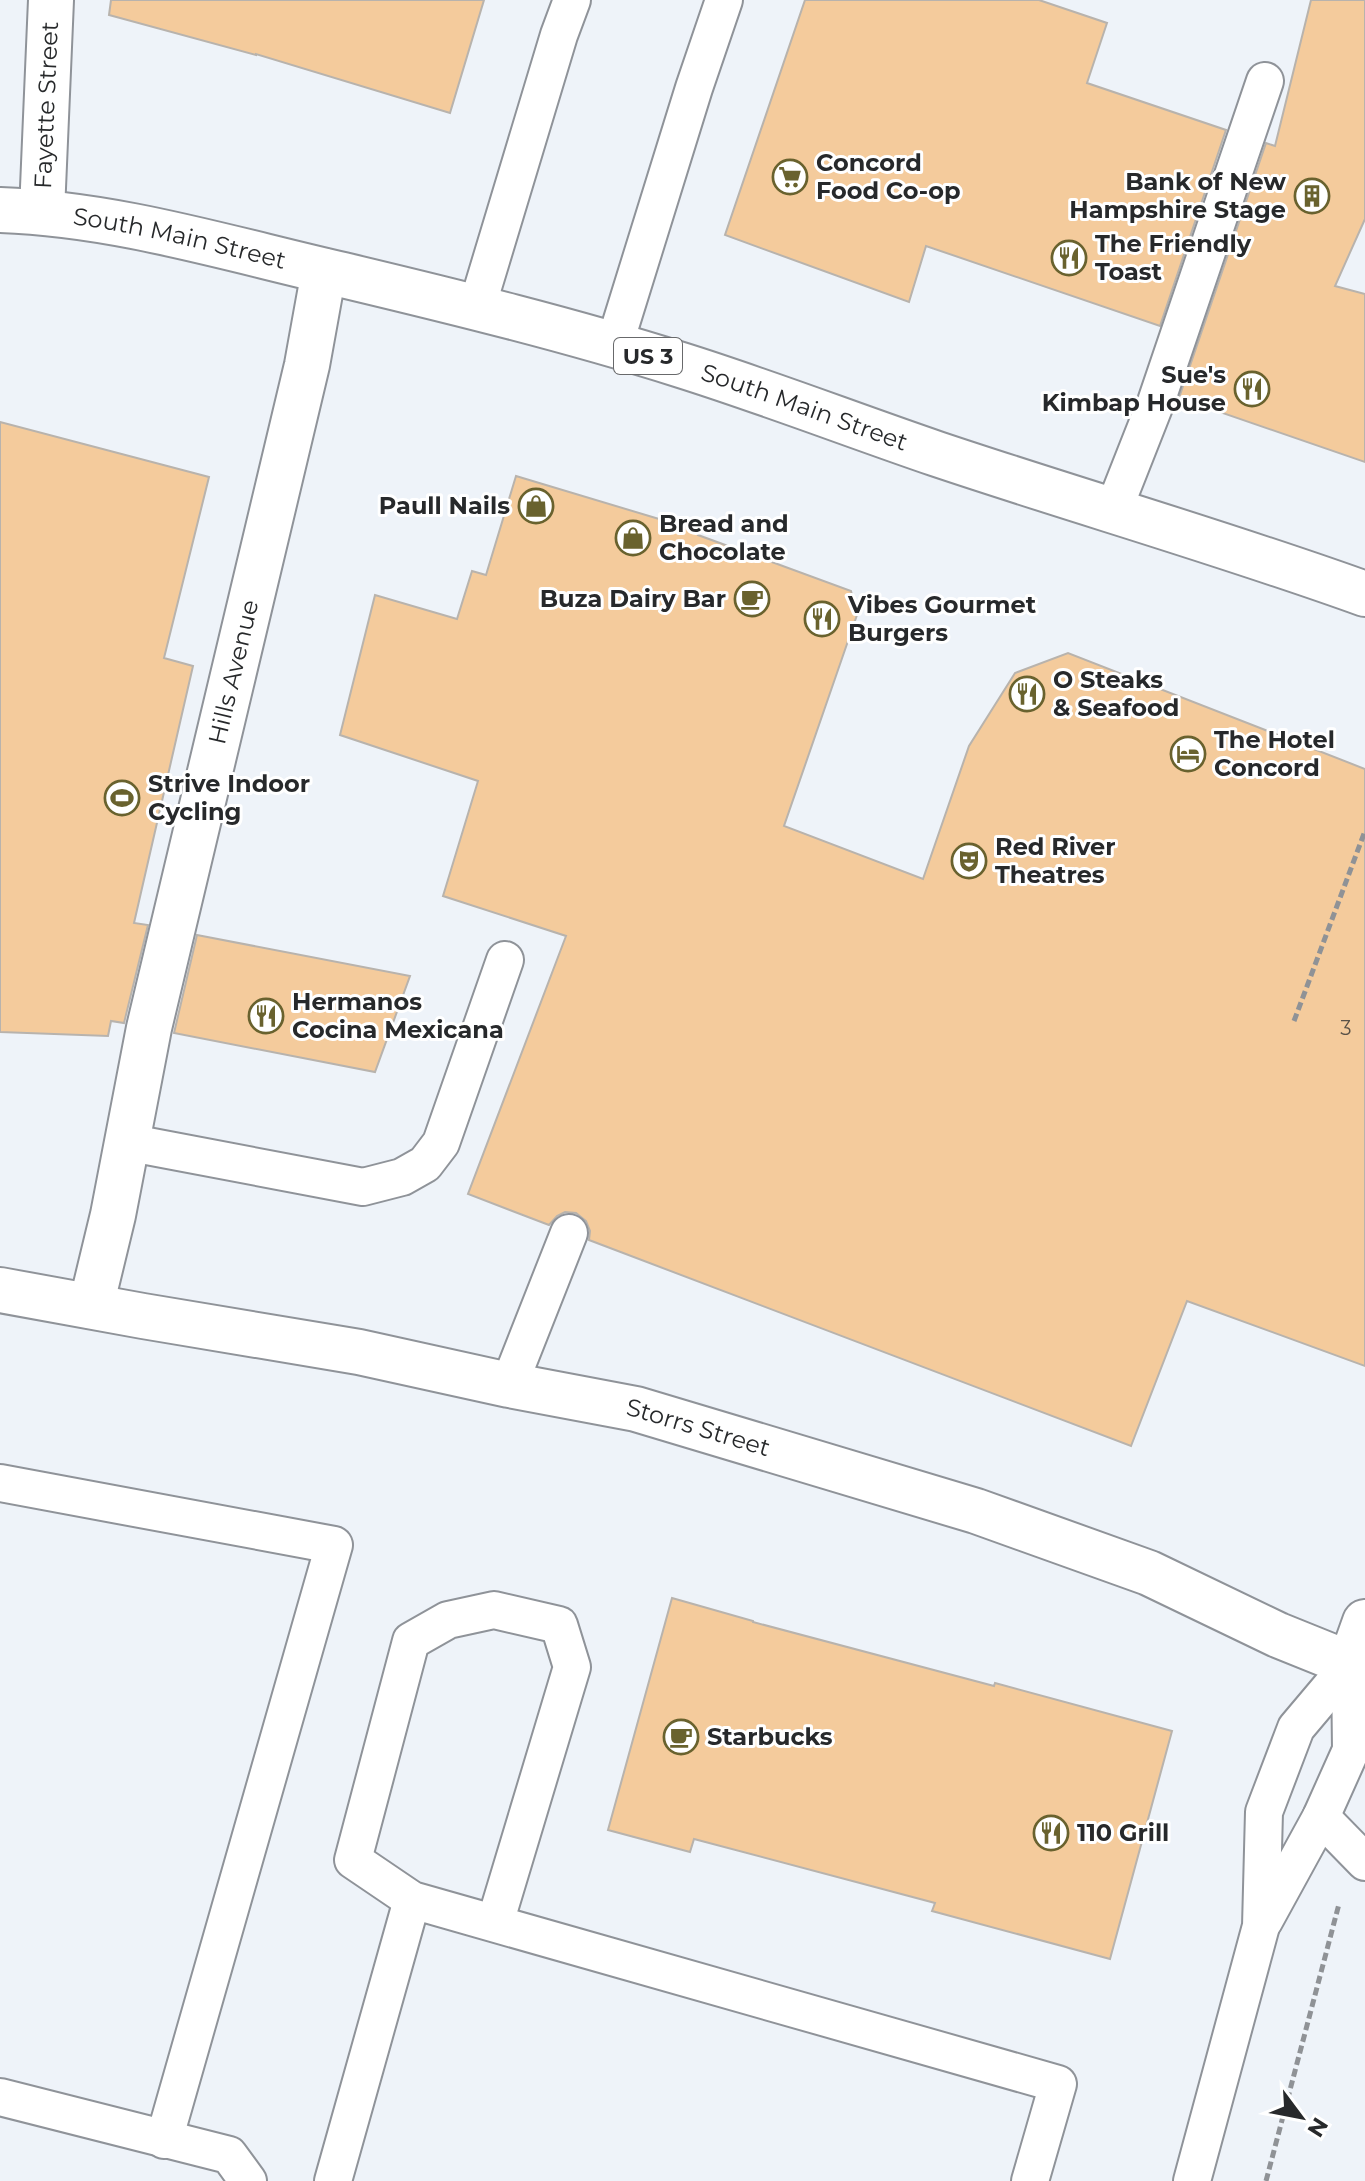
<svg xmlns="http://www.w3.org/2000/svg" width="1365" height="2181" font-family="Montserrat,sans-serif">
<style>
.building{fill:#f4cb9c;stroke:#b8b3ad;stroke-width:2}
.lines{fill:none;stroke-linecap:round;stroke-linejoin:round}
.lane-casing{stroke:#8f9399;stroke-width:40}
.street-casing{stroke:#8f9399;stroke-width:48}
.secondary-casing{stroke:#8f9399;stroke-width:48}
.primary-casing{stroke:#8f9399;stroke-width:48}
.path{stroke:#8f9296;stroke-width:5;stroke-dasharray:8 4;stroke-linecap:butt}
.lane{stroke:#fff;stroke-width:36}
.street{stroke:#fff;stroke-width:44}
.secondary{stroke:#fff;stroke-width:44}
.primary{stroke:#fff;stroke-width:44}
.labels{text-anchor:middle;stroke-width:6;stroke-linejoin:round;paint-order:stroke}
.number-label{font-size:20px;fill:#5a5247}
.shield{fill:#fff;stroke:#68696b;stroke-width:2}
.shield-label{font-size:22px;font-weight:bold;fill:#27292b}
.street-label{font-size:24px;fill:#27292b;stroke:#fff}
.poi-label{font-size:24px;font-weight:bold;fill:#27292b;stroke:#fff;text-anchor:start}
</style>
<rect width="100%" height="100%" fill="#eef3f9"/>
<g class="building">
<polygon points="111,0 484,0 450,113 256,54 256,55 109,15"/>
<polygon points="805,0 1039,0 1107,23 1087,83 1226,130 1160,326 926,246 909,302 725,235"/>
<polygon points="1311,0 1365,0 1365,219 1335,286 1365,294 1365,462 1179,398 1266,143 1275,146"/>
<polygon points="0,422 209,477 164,658 193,666 134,923 148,925 124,1023 111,1021 108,1036 0,1032"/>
<polygon points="516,476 699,531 698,535 851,591 857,615 784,826 923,879 969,746 1015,673 1068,653 1365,769 1365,1366 1187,1301 1131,1446 589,1240 590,1231 586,1221 576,1213 565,1212 557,1216 549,1225 468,1194 566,936 443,896 478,781 340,735 375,595 457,619 472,571 486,575"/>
<polygon points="197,935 410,976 375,1072 174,1033"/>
<polygon points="672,1598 753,1621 753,1622 994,1686 995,1683 1172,1731 1110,1959 932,1911 935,1903 694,1839 690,1852 608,1830"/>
</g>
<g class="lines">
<g class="lane-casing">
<g id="lane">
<polyline points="477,307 559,35 572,0"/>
<polyline points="614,346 694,88 724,0"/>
<polyline points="1113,511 1156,402 1265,81"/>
<polyline points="126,1142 363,1187 402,1177 425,1164 441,1143 505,960"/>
<polyline points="509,1385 569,1233"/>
<polyline points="0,1483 334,1545 164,2140"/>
<polyline points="1321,1817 1365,1862"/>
<polyline points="1264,1921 1321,1817 1351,1750 1350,1664"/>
<polyline points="495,1923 572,1667 559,1625 494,1610 448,1620 411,1641 353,1860 412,1900 1058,2084 1030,2181"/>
<polyline points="0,2097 229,2155 248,2181"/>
<polyline points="333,2181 412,1900"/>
<polyline points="1192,2181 1261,1926 1264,1812 1296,1728 1350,1664"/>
</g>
</g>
<g class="street-casing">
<g id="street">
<path id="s1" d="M 42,211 L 51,0"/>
<path id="s2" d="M 91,1306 L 113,1215 L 149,1028 L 307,365 L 324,271"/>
<polyline points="1350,1664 1365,1622"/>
</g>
</g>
<g class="secondary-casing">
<g id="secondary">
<path id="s3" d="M 0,1290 L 143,1316 L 359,1352 L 509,1385 L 636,1409 L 976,1511 L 1149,1573 L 1278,1635 L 1365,1670"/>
</g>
</g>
<g class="primary-casing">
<g id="primary">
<path id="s4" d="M 0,210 C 117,214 229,249 343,275 C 456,302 570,330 681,365 C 767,392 852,425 937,454 C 1080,502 1224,543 1365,594"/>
</g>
</g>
<g class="path">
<polyline points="1294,1021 1365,831"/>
<polyline points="1266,2181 1339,1904"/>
</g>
<use href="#lane" class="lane"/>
<use href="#street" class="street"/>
<use href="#secondary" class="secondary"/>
<use href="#primary" class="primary"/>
</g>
<defs>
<g id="supermarket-ring" transform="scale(1.8)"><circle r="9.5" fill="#fff" stroke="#69622e" stroke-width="1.5"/><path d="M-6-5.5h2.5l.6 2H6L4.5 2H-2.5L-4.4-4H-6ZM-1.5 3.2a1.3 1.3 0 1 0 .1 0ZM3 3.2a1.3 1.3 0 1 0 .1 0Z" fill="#69622e"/></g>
<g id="building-ring" transform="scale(1.8)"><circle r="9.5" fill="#fff" stroke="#69622e" stroke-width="1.5"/><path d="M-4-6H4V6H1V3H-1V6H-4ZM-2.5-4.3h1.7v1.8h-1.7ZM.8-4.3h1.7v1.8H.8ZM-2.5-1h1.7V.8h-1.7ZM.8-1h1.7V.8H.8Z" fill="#69622e"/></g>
<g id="restaurant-ring" transform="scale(1.8)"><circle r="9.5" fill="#fff" stroke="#69622e" stroke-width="1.5"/><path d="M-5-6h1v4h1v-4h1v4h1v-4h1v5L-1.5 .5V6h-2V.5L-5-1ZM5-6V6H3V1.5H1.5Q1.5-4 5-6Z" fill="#69622e"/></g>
<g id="shop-ring" transform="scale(1.8)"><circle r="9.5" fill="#fff" stroke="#69622e" stroke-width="1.5"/><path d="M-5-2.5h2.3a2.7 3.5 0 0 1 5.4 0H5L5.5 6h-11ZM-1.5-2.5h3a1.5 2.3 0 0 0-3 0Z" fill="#69622e"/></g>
<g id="cafe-ring" transform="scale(1.8)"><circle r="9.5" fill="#fff" stroke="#69622e" stroke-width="1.5"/><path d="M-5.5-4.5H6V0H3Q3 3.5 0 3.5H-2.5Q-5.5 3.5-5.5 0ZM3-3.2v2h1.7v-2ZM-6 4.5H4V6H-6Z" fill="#69622e"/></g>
<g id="hotel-ring" transform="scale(1.8)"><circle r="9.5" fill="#fff" stroke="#69622e" stroke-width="1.5"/><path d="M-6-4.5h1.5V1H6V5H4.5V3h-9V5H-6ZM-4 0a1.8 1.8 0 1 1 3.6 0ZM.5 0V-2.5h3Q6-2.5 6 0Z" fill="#69622e"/></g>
<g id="stadium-ring" transform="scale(1.8)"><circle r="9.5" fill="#fff" stroke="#69622e" stroke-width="1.5"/><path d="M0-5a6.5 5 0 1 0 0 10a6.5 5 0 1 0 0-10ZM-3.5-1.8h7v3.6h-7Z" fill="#69622e"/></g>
<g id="theatre-ring" transform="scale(1.8)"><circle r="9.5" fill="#fff" stroke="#69622e" stroke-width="1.5"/><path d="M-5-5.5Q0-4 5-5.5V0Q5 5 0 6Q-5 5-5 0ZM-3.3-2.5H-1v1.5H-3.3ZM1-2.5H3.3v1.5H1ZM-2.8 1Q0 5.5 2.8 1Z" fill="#69622e"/></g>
</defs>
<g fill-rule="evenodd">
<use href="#supermarket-ring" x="790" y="177"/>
<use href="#building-ring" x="1312" y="196"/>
<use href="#restaurant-ring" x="1069" y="258"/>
<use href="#restaurant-ring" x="1252" y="389"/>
<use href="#shop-ring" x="536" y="506"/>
<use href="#shop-ring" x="633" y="538"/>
<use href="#cafe-ring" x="752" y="599"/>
<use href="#restaurant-ring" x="822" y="619"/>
<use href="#restaurant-ring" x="1027" y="694"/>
<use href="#hotel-ring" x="1188" y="754"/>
<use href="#stadium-ring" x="122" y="798"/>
<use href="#theatre-ring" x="969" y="861"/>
<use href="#restaurant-ring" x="266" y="1016"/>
<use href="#cafe-ring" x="681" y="1737"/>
<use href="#restaurant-ring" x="1051" y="1833"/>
</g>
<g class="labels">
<g class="number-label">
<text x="1346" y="1035">3</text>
</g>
<rect class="shield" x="614" y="338" width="68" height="36" rx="6"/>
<g class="shield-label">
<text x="648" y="364">US 3</text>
</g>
<g class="street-label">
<text dy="8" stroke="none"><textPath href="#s1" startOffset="106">Fayette Street</textPath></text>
<text dy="8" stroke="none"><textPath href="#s4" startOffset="182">South Main Street</textPath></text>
<text dy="8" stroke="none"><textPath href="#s4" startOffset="830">South Main Street</textPath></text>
<text dy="8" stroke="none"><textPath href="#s2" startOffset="650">Hills Avenue</textPath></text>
<text dy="8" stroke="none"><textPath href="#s3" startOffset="712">Storrs Street</textPath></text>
</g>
<g class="poi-label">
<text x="816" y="171">Concord<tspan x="816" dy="28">Food Co-op</tspan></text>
<text x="1286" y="190" text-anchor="end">Bank of New<tspan x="1286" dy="28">Hampshire Stage</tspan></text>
<text x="1095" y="252">The Friendly<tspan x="1095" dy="28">Toast</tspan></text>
<text x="1226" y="383" text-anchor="end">Sue's<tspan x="1226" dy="28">Kimbap House</tspan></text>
<text x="510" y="514" text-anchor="end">Paull Nails</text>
<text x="659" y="532">Bread and<tspan x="659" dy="28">Chocolate</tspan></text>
<text x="726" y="607" text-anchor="end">Buza Dairy Bar</text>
<text x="848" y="613">Vibes Gourmet<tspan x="848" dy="28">Burgers</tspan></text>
<text x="1053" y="688">O Steaks<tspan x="1053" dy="28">&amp; Seafood</tspan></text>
<text x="1214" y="748">The Hotel<tspan x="1214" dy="28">Concord</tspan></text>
<text x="148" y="792">Strive Indoor<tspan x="148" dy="28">Cycling</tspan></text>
<text x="995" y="855">Red River<tspan x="995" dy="28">Theatres</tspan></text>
<text x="292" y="1010">Hermanos<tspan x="292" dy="28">Cocina Mexicana</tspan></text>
<text x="707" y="1745">Starbucks</text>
<text x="1077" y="1841">110 Grill</text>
</g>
</g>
<g transform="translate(1301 2117) rotate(122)" stroke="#ffffff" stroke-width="6" paint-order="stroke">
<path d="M0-6L14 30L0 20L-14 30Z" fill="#27292b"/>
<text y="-12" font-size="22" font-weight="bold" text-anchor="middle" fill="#27292b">N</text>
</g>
</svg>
